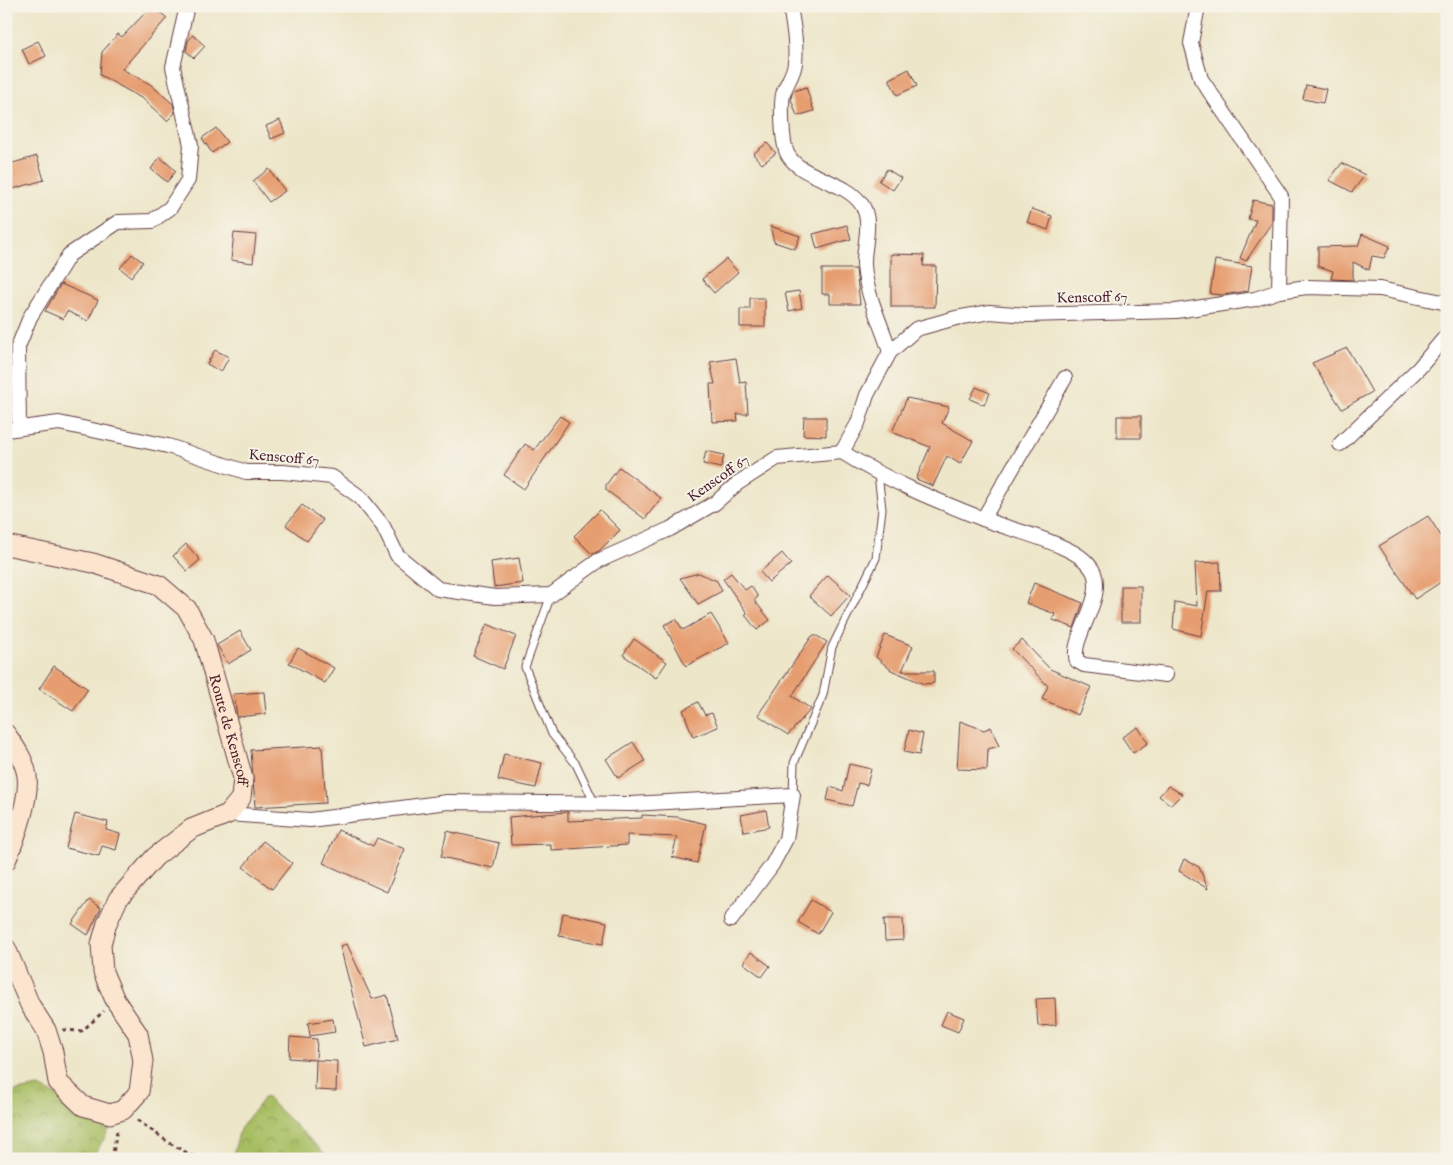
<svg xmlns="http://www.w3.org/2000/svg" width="1453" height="1165" font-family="'IM FELL English',serif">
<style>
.park{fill:url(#park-crowns);stroke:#796e47}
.building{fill:#e69d6f}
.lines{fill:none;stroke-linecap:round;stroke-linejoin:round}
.service-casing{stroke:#623d43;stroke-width:9}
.minor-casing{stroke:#623d43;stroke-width:16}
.secondary-casing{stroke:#623d43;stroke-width:21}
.path{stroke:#623d43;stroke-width:3;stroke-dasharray:4 4;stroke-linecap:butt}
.service{stroke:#fff;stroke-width:7}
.minor{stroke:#fff;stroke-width:14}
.secondary{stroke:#fce5cf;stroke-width:19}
.labels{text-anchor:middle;stroke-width:4;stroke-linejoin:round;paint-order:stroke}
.street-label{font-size:15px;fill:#4a1f2b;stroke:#f7f3e8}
</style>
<defs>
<pattern id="park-crowns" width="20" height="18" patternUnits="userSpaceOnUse" patternTransform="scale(1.25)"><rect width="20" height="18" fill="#a8be63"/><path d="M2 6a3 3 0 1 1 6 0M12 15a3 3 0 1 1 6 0" fill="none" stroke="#8b9a52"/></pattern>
</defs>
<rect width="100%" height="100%" fill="#f7f3e8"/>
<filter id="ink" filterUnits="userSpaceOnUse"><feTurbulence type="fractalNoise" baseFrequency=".02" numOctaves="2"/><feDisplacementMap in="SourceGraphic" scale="10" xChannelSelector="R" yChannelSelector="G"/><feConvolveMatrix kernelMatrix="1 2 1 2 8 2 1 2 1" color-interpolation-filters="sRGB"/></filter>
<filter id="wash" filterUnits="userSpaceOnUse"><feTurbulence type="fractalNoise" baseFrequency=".0096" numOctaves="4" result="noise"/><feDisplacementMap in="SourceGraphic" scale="20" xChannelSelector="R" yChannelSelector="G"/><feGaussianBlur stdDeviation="1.12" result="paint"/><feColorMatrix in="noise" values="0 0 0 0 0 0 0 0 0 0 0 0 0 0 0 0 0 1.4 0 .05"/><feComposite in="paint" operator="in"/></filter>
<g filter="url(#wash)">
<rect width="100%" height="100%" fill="#ede6c9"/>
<g class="park">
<polygon points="39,1087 113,1123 92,1159 6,1159 6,1093"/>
<polygon points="265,1096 330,1159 232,1159 240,1129"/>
</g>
<g id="blocks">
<g class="building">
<polygon points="152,6 167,18 122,69 150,84 173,104 175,113 167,121 143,99 100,75 102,52 118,34 122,37"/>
<polygon points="193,35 205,46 194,58 186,51 188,41"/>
<polygon points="38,41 46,56 29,64 22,49"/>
<polygon points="909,69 917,86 897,95 889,79"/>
<polygon points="1306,85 1326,89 1323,103 1303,99"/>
<polygon points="806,87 814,111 797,116 791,99 792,94 794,91"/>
<polygon points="280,120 285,133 271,139 266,126"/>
<polygon points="216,128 227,142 212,153 202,138"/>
<polygon points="767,143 776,153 762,164 753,154"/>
<polygon points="37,156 44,180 6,191 6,165"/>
<polygon points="160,157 176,171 167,182 151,169"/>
<polygon points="1342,163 1365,175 1352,192 1329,180"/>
<polygon points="269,169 285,191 269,202 253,181"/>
<polygon points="887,169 901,178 893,190 879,181"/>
<polygon points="1253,200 1272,204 1272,222 1246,261 1240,258 1256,220 1248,219"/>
<polygon points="1032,209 1052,216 1048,230 1027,222"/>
<polygon points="847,225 851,239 817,249 813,234"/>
<polygon points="770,226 800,236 795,249 774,242"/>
<polygon points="234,233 256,235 253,263 231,260"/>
<polygon points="1362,234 1390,246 1384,258 1372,256 1369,270 1353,262 1353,280 1331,279 1333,271 1318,266 1318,247 1358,246"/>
<polygon points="132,254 143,262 131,277 120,268"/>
<polygon points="891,254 924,255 923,266 936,266 935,307 891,307"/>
<polygon points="726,259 738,272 714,293 702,279"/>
<polygon points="1215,260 1252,266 1248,291 1223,295 1210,294"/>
<polygon points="822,269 856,269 860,304 830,304 830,294 822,294"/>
<polygon points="61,284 98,300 88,321 67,311 63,319 45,311"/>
<polygon points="799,291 802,308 789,311 785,293"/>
<polygon points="750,298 765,298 765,327 740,327 740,309 750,309"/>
<polygon points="1347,348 1372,392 1342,409 1312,363"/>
<polygon points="215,350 229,357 221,372 207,364"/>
<polygon points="736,358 740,383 746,382 748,414 737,414 738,421 712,422 710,384 715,384 710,362"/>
<polygon points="976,387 990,393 984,405 970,399"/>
<polygon points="907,398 949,407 942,423 973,441 960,464 947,456 933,486 916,479 930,447 892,432"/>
<polygon points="560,416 569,422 524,489 504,475 525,444 534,450"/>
<rect x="1117" y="416" width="24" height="22"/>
<polygon points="804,417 826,417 826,436 803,435"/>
<polygon points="706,451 724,455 721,468 703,464"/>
<polygon points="619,467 661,498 645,519 606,490 606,485"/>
<polygon points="302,505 323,520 307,541 286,525"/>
<polygon points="600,510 620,530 599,551 592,554 574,536"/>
<polygon points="1428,516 1447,545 1447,578 1415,599 1379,546"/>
<polygon points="186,544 200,560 187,571 173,556"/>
<polygon points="782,553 791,564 769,582 760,572"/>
<polygon points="519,558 523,583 494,587 491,562"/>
<polygon points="1220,562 1221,591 1208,591 1201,636 1173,629 1175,602 1197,606 1195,563"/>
<polygon points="699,573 717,581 722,591 698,604 680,578"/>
<polygon points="731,573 745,590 751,586 758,597 754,600 770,620 757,630 745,615 747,613 723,579"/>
<polygon points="828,575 850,595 831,616 809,596"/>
<polygon points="1034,583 1083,603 1074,628 1053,620 1055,614 1026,603"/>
<rect x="1121" y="586" width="20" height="36"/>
<polygon points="711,614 729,643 686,666 664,625 676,619 683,630"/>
<polygon points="487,624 516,636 503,669 473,656"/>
<polygon points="240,631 251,650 228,664 217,645"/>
<polygon points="885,635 913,646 902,671 934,671 934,683 924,684 891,670 876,657"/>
<polygon points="812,636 817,636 827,642 792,696 811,709 788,735 758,715"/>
<polygon points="634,639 667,662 656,678 623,655"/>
<polygon points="1022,640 1050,669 1091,687 1078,715 1042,699 1048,686 1012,649"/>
<polygon points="298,648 334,668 325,683 289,663"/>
<polygon points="54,666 88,689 73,711 39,689"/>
<polygon points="264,692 266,714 237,717 234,694"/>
<polygon points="698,702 705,715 712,713 718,727 693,737 683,710"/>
<polygon points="960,721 984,730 991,727 999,746 988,749 987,770 957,769"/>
<polygon points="1138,727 1148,743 1133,753 1122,737"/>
<polygon points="909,730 923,734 919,755 904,752"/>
<polygon points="633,742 645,761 618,778 606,759"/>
<polygon points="322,746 326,803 255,807 251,750"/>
<polygon points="504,754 542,763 536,788 498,780"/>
<polygon points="849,764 871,769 867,785 858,783 852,806 827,800 830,787 843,791"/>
<polygon points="1168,786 1182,794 1171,805 1159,796"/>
<polygon points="766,810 769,827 744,832 741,815"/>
<polygon points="568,812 568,821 642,818 642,815 677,817 706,824 697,863 672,857 677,837 627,835 627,845 569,849 551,850 551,844 511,845 509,817"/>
<polygon points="75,814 108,822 106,830 120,834 116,850 102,846 99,856 66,848"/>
<polygon points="338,830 373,846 377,838 405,849 387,892 323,863"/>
<polygon points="447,831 499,843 493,868 441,857"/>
<polygon points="263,841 292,863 272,889 243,867"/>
<polygon points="1184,859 1199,867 1208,889 1179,871"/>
<polygon points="89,900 101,908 88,935 72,924"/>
<polygon points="811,900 831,912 818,934 798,922"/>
<polygon points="563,913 607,922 603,944 559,936"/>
<polygon points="884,919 903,919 904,940 885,941"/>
<polygon points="347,944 372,999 387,995 398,1039 366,1047 340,946"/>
<polygon points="751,952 770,966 762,977 743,963"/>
<polygon points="1055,998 1056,1025 1038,1026 1036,999"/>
<polygon points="947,1011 964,1018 958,1032 941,1025"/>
<polygon points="333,1019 335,1032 310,1036 308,1023"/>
<polygon points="290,1037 317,1039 316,1060 289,1058"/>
<polygon points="316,1060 337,1061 336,1091 315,1090"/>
</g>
</g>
</g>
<g filter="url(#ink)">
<use href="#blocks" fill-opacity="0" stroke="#623d43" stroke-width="1"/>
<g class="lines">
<g class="service-casing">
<g id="service">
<polyline points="551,595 525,667 552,734 576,764 595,804"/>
<polyline points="793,795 794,763 823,695 832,647 876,558 882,509 878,474"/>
</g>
</g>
<g class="minor-casing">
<g id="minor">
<path d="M 790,6 C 793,25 797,44 795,63 C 794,73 788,81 784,91 C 780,102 782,145 788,155 C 802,179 846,180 862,205 C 873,222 863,247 864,265 C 866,295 881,323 890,352"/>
<polyline points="1198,6 1191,43 1201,79 1281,196 1279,291"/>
<polyline points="19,427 18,347 30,317 69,255 118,222 152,221 170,208 188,180 191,145 173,67 187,6"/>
<polyline points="6,430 59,423 168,446 246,472 283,472 332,477 360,497 383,526 397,555 438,589 495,597 551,595 598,561 670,529 715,503 738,483 777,458 842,452 858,423 867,395 890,352 916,329 956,318 990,312 1027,315 1176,311 1255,299 1279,291 1307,287 1380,289 1447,303"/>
<polyline points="1340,444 1419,368 1447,335"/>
<path d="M 842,452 C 886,480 935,500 983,519 C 1009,529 1037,535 1062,547 C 1074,552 1088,560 1094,573 C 1105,601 1069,639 1077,661 L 1084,665 L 1166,675"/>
<polyline points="983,519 1065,378"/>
<polyline points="228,814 310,820 447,802 631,804 793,795 786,839 772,865 731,920"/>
</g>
</g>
<g class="secondary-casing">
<g id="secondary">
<path id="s1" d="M 6,545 L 93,563 L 159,585 L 187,609 L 204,640 L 243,778 L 241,798 L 228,814 L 191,829 L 155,857 L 118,899 L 107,923 L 101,944 L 103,972 L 115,1000 L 138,1034 L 143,1061 L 139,1092 L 123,1110 L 110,1114 L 83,1106 L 58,1082 L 53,1052 L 46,1030 L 30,1005 L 6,948"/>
<path d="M 6,734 C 15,747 25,761 27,776 C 30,800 15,839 6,861"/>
</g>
</g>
<g class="path">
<polyline points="63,1030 82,1031 104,1011"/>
<polyline points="137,1120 171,1144 198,1159"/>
<polyline points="112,1159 117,1130"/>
</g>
<use href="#service" class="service"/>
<use href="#minor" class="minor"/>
<use href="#secondary" class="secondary"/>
</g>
</g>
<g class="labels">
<g class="street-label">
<text transform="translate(1092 297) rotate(-1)" y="5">Kenscoff 67</text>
<text transform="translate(284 457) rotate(5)" y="5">Kenscoff 67</text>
<text transform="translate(718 478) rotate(-35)" y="5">Kenscoff 67</text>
<text dy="5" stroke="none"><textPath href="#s1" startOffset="324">Route de Kenscoff</textPath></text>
</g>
</g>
<rect width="1453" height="1165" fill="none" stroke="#f7f3e8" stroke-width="25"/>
</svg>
